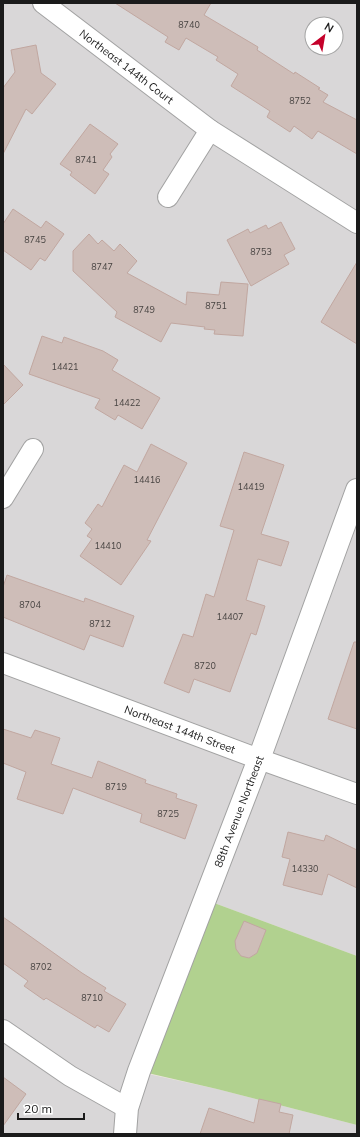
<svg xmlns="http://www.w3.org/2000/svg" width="360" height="1137" font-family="Mulish,sans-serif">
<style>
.residential{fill:#d9d7d8;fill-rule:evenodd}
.forest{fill:#b1d18f}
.building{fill:#cebdb8;stroke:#c1a7a0}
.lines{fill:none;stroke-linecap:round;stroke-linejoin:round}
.minor-casing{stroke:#a2a2a2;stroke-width:22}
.tertiary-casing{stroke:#a2a2a2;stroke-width:24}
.minor{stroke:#fff;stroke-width:20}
.tertiary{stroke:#fff;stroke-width:22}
.labels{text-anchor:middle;stroke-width:3.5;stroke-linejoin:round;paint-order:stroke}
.number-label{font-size:9px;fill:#484442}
.street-label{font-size:11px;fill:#1b1b1b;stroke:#fff}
</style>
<rect width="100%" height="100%" fill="#eee6df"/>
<path class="residential" d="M 3,3 L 357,3 L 357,956 L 206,900 L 139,1072 L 217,1089 L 357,1125 L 357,1134 L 3,1134 ZM 312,24 L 336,24 L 336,48 L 312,48 Z"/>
<polygon class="forest" points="206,900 357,956 357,1125 217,1089 139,1071"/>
<g class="building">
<polygon points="115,3 211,3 204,15 258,47 257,50 294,74 295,72 320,88 318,89 328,95 323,102 357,120 357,154 318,131 312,139 294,126 290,132 267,117 270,111 231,86 238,74 216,60 218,57 186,38 179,50 165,42 168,37"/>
<polygon points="36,45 41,73 56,84 32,114 26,109 3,154 3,88 15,72 11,50"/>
<polygon points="90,124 118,144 110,154 112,157 103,170 109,174 95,194 70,175 72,172 60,164"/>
<polygon points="13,209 41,228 46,221 64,234 45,261 40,258 31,270 3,250 3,224"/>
<polygon points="281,222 295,249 284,255 289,264 251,286 227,240 248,229 250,233 266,225 268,229"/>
<polygon points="89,234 98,244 102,240 114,251 120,244 137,261 127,273 186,305 187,292 219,295 221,282 248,284 243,336 214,334 215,330 204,329 205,327 171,323 161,342 115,317 117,312 73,271 73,251"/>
<polygon points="357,262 357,344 321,322"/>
<polygon points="42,336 62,343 64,337 103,351 118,360 112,370 160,398 142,429 118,415 115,420 95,408 100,399 29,374"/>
<polygon points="3,364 23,385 3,405"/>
<polygon points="151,444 187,463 147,540 151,541 121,585 80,556 92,539 87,536 92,529 85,523 98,504 102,507 124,465 137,472"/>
<polygon points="244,452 284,465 261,534 289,542 281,566 258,559 246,600 265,606 256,635 251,633 230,692 194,679 189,693 164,683 183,634 193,637 206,594 214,597 234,530 220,526"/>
<polygon points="7,575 84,602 85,598 134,616 123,647 90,635 84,650 3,617 3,587"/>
<polygon points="354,642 357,642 357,729 328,719"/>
<polygon points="3,729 31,738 35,730 60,738 51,764 92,778 98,761 146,780 145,783 177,794 176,798 197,805 185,839 140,822 142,814 73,788 63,814 17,799 26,772 3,763"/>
<polygon points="288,832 324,841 326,835 357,850 357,888 328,874 322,895 283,885 290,859 282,857"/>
<polygon points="3,917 82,973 106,988 104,991 126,1004 109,1032 97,1025 95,1028 46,998 44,1000 24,986 28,981 3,963"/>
<polygon points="244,921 266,930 257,953 249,958 241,956 236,949 235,941"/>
<polygon points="3,1077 26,1094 3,1126"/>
<polygon points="259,1099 281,1104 279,1112 293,1115 289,1134 200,1134 209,1108 254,1123"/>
</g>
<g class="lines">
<g class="minor-casing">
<g id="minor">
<path id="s1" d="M 43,3 L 210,130 L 357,223"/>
<polyline points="168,197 210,130"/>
<polyline points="3,498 33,449"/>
<path id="s2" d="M 3,663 L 259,759 L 357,794"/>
<polyline points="3,1030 70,1076 127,1108"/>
</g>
</g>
<g class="tertiary-casing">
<g id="tertiary">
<path id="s3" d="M 125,1134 L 127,1108 L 139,1071 L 259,759 L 357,490"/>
</g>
</g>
<use href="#minor" class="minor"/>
<use href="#tertiary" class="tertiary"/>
</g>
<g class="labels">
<g class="number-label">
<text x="189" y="28">8740</text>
<text x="300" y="104">8752</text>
<text x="86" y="163">8741</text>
<text x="35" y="243">8745</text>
<text x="261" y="255">8753</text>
<text x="102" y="270">8747</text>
<text x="216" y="309">8751</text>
<text x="144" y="313">8749</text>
<text x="65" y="370">14421</text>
<text x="127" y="406">14422</text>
<text x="147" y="483">14416</text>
<text x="251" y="490">14419</text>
<text x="108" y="549">14410</text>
<text x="30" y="608">8704</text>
<text x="230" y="620">14407</text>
<text x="100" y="627">8712</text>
<text x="205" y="669">8720</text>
<text x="116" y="790">8719</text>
<text x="168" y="817">8725</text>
<text x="305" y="872">14330</text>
<text x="41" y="970">8702</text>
<text x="92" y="1001">8710</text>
</g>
<g class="street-label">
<text dy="4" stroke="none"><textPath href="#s1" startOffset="105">Northeast 144th Court</textPath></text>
<text dy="4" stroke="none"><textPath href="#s2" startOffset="189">Northeast 144th Street</textPath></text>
<text dy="4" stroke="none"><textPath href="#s3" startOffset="343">88th Avenue Northeast</textPath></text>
</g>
</g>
<rect width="360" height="1137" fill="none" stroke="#1b1b1b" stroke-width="8"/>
<g transform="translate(324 36) rotate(31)"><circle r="19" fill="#ffffff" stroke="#a4a4a4"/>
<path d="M0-3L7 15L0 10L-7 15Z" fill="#c5002a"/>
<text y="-6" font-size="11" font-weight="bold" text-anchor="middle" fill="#1b1b1b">N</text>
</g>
<path d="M18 1113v6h66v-6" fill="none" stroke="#1b1b1b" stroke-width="2"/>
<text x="24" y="1113" font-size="12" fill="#1b1b1b" stroke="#ffffff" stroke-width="3" paint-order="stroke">20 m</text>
</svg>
